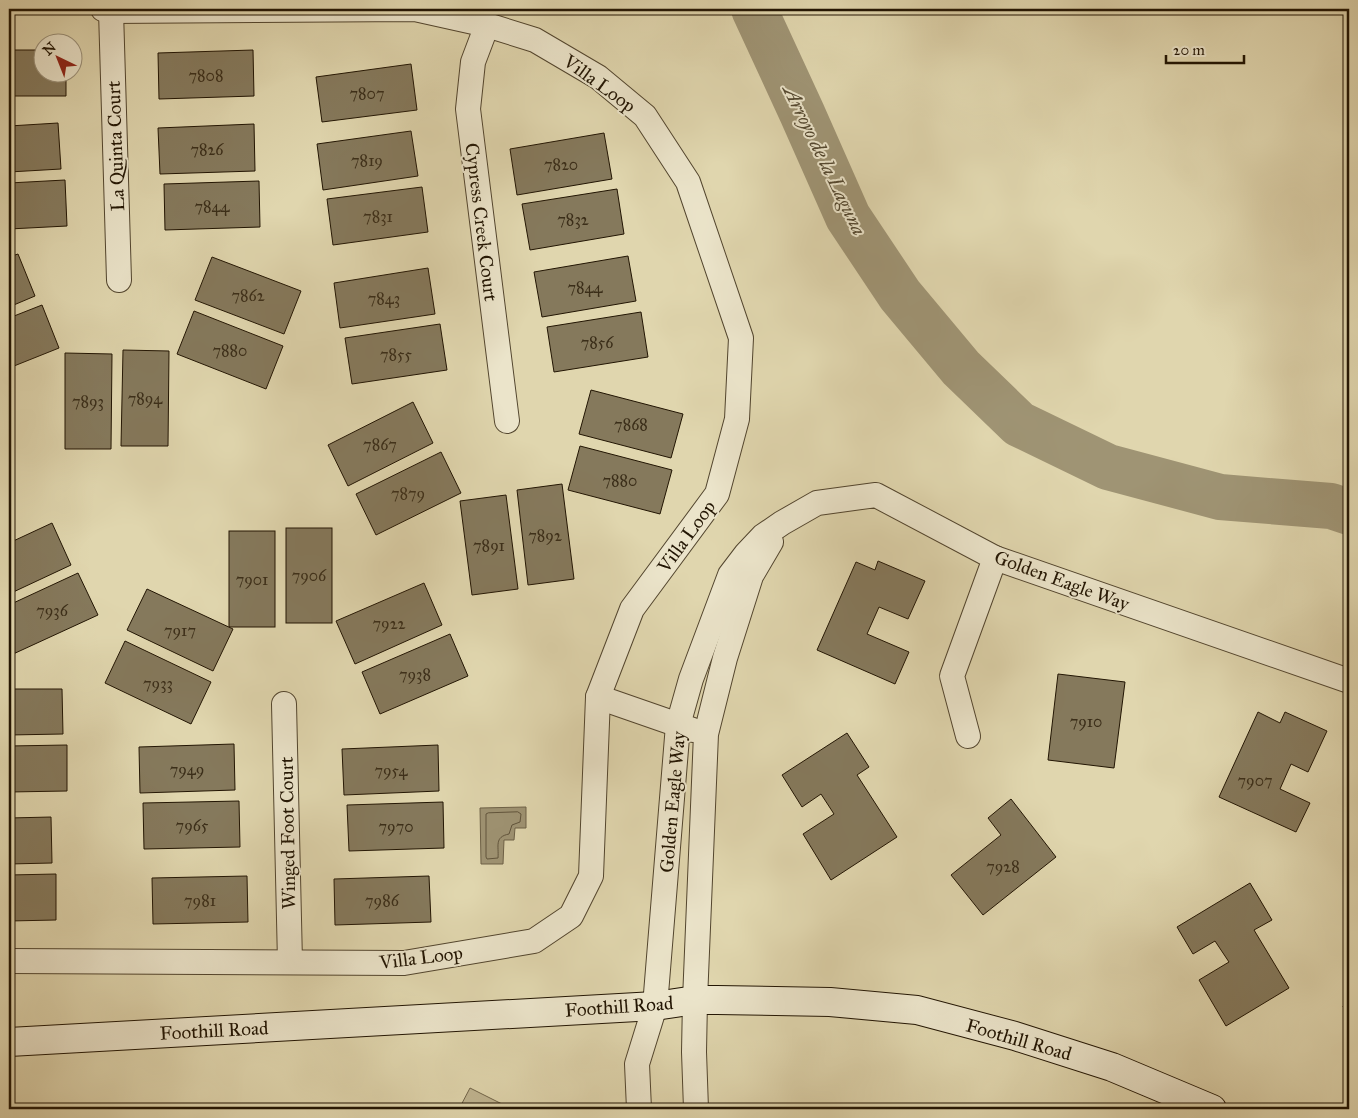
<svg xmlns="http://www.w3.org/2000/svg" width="1358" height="1118" font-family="'IM FELL Great Primer',serif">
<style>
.green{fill:#c0b591;stroke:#71654a}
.water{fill:#9f9474;stroke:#6d6147}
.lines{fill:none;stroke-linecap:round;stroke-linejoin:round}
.shore{stroke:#60543c;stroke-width:1}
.river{stroke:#9f9474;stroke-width:46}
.building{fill:#85795c;stroke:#221503}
.street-casing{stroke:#52452e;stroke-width:26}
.secondary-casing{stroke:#221503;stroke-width:30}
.street{stroke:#ebe4ca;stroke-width:24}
.secondary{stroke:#ebe4ca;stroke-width:28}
.labels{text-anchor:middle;stroke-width:4;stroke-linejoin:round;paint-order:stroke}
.number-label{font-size:16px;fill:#3b2e19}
.street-label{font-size:19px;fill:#221503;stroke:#ebe4ca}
.water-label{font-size:20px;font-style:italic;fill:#544830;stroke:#ebe4ca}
</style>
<rect width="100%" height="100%" fill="#e0d6ae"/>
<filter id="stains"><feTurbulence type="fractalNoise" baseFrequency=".004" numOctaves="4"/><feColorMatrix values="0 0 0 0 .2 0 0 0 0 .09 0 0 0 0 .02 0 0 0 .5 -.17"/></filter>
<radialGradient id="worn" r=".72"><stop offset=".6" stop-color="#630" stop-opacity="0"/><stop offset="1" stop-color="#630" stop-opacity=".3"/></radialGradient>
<polygon class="green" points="470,1088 512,1109 459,1109"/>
<polygon class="water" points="526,807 526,828 515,828 514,840 504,840 503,864 481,864 480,808"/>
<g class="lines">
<path class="shore" d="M 518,812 L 521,814 L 520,822 L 512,825 L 509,834 C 494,837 499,846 498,858 L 487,859 L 486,857 L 486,814 L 488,813 Z"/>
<polyline class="river" points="754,9 802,113 848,217 900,295 961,368 1019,424 1108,467 1220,497 1331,506 1349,512"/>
</g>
<g class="building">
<polygon points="9,50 42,50 42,72 66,72 66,96 9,96"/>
<polygon points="253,50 254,96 159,99 158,53"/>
<polygon points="411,64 417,110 322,122 316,77"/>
<polygon points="58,123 61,169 9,172 9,126"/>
<polygon points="254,124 255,171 160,174 158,128"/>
<polygon points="411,131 418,176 323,190 317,144"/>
<polygon points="604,133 612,179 517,195 510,149"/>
<polygon points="65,180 67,226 9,229 9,183"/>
<polygon points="259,181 260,227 165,230 164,184"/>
<polygon points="422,187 428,232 333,245 327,199"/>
<polygon points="617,189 624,234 530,250 522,204"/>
<polygon points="18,254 35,296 9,307 9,257"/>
<polygon points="628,256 636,301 542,317 534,272"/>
<polygon points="212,257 301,291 284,334 195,300"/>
<polygon points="428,268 435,314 340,328 334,283"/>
<polygon points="42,305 59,348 9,368 9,318"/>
<polygon points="194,311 283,346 266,389 177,354"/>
<polygon points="641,312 648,357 554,372 547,327"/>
<polygon points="440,324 447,370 352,384 345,338"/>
<polygon points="123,350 169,351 168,446 121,446"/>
<polygon points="65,353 112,354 111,449 65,449"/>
<polygon points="591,390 683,414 671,458 579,434"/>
<polygon points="413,402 433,443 348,486 328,445"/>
<polygon points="580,446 672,470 660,514 568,490"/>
<polygon points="441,452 461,493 376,535 356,494"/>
<polygon points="562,484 574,579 528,585 517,490"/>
<polygon points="506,495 518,589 472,595 460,501"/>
<polygon points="52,523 71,565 9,594 9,543"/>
<rect x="286" y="528" width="46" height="95"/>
<rect x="229" y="531" width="46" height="96"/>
<polygon points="878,561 925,581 908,619 879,607 867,634 909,652 895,684 817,650 856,562 875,570"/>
<polygon points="78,573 98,615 11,655 9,651 9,605"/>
<polygon points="424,583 442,625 355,664 336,621"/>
<polygon points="147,589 233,629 213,671 127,630"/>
<polygon points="450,634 468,676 380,714 362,672"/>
<polygon points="125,641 211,682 191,724 105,683"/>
<polygon points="1058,674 1125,682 1114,768 1048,760"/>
<polygon points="9,689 62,689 63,734 9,735"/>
<polygon points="1258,712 1280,723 1285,712 1327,731 1308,772 1291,764 1280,789 1310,803 1296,832 1219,797"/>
<polygon points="847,733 869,767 857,775 897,837 831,880 803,834 834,814 821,794 802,807 782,775"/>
<polygon points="234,744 235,790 140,793 139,747"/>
<polygon points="67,745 67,791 9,792 9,746"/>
<polygon points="438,745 439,791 344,795 342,749"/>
<polygon points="1011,799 1056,857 983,915 951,875 1001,835 988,818"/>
<polygon points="239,801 240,847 144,849 143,803"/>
<polygon points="443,802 444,848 349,851 347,805"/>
<polygon points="51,817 52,863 9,864 9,818"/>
<polygon points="56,874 56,920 9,921 9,875"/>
<polygon points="247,876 248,922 153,924 152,878"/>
<polygon points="429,876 431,922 335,925 334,879"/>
<polygon points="1250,883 1272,920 1254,930 1289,988 1226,1026 1199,980 1229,962 1215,941 1193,954 1177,927"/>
<polygon points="1349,1004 1349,1024 1343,1006"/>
</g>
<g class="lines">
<g class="street-casing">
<g id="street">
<polyline points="111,11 119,280"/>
<polyline points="487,25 473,62 468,109 507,421"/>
<polyline points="598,697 693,730"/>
<polyline points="284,704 290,962"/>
<polyline points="968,736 952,676 995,558"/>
<polyline points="9,961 404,963 534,941 571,916 591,876 598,697 632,609 717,494 737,419 741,338 688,182 645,116 598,77 535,40 487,25 415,9 111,11 103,9"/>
<polyline points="639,1109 637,1064 655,1006 678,725 691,679 730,575 746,554 763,536 782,523 817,503 876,495 995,558 1349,681"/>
<polyline points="696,1109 694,1052 695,1000 706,734 725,658 751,576 771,542"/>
</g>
</g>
<g class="secondary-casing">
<polyline id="secondary" points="9,1042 655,1006 695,1000 717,1000 830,1002 917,1010 1015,1036 1112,1067 1212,1109"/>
</g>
<use href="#street" class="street"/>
<use href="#secondary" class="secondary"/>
</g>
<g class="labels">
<g class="number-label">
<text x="206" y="81">7808</text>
<text x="367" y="99">7807</text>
<text x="207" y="155">7826</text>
<text x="367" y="166">7819</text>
<text x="561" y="170">7820</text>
<text x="212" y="212">7844</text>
<text x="378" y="222">7831</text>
<text x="573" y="225">7832</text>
<text x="585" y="293">7844</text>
<text x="248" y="301">7862</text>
<text x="384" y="304">7843</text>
<text x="597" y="348">7856</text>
<text x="230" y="356">7880</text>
<text x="396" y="360">7855</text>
<text x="145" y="404">7894</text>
<text x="88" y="407">7893</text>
<text x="631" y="430">7868</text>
<text x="380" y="450">7867</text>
<text x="620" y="486">7880</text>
<text x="408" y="499">7879</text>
<text x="545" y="541">7892</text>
<text x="489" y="551">7891</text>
<text x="309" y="581">7906</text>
<text x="252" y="585">7901</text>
<text x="52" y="616">7936</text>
<text x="389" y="629">7922</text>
<text x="180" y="636">7917</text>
<text x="415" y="680">7938</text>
<text x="158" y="689">7933</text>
<text x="1086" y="727">7910</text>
<text x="187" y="775">7949</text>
<text x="391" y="776">7954</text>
<text x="1255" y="786">7907</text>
<text x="192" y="831">7965</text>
<text x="396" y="832">7970</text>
<text x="1003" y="872">7928</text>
<text x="200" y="906">7981</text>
<text x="382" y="906">7986</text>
</g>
<g class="street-label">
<text transform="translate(600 83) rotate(36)" y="7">Villa Loop</text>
<text transform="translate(115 146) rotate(-92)" y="7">La Quinta Court</text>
<text transform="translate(482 222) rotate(83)" y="7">Cypress Creek Court</text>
<text transform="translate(686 536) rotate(-54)" y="7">Villa Loop</text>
<text transform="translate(1062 580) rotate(20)" y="7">Golden Eagle Way</text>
<text transform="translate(672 802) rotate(-85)" y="7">Golden Eagle Way</text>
<text transform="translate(287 833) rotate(-91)" y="7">Winged Foot Court</text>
<text transform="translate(421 957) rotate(-7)" y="7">Villa Loop</text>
<text transform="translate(619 1006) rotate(-4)" y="7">Foothill Road</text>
<text transform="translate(214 1030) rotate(-3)" y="7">Foothill Road</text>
<text transform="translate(1019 1039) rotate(16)" y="7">Foothill Road</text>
</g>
<g class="water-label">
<text transform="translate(825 160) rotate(64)" y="7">Arroyo de la Laguna</text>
</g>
</g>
<rect width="1358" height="1118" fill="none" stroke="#e0d6ae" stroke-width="30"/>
<rect x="10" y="10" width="1338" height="1098" fill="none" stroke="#221503" stroke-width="2.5"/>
<rect x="15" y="15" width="1328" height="1088" fill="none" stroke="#221503"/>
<g transform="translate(58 58) rotate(317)"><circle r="24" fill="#ebe4ca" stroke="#9b917a"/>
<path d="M0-4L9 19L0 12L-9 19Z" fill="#8f2418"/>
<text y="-8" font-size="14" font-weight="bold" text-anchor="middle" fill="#221503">N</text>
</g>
<path d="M1166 55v8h78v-8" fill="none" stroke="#221503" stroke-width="2.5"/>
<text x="1173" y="55" font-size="15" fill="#221503" stroke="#ebe4ca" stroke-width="4" paint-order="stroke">20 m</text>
<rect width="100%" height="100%" filter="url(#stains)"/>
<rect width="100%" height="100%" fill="url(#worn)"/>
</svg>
